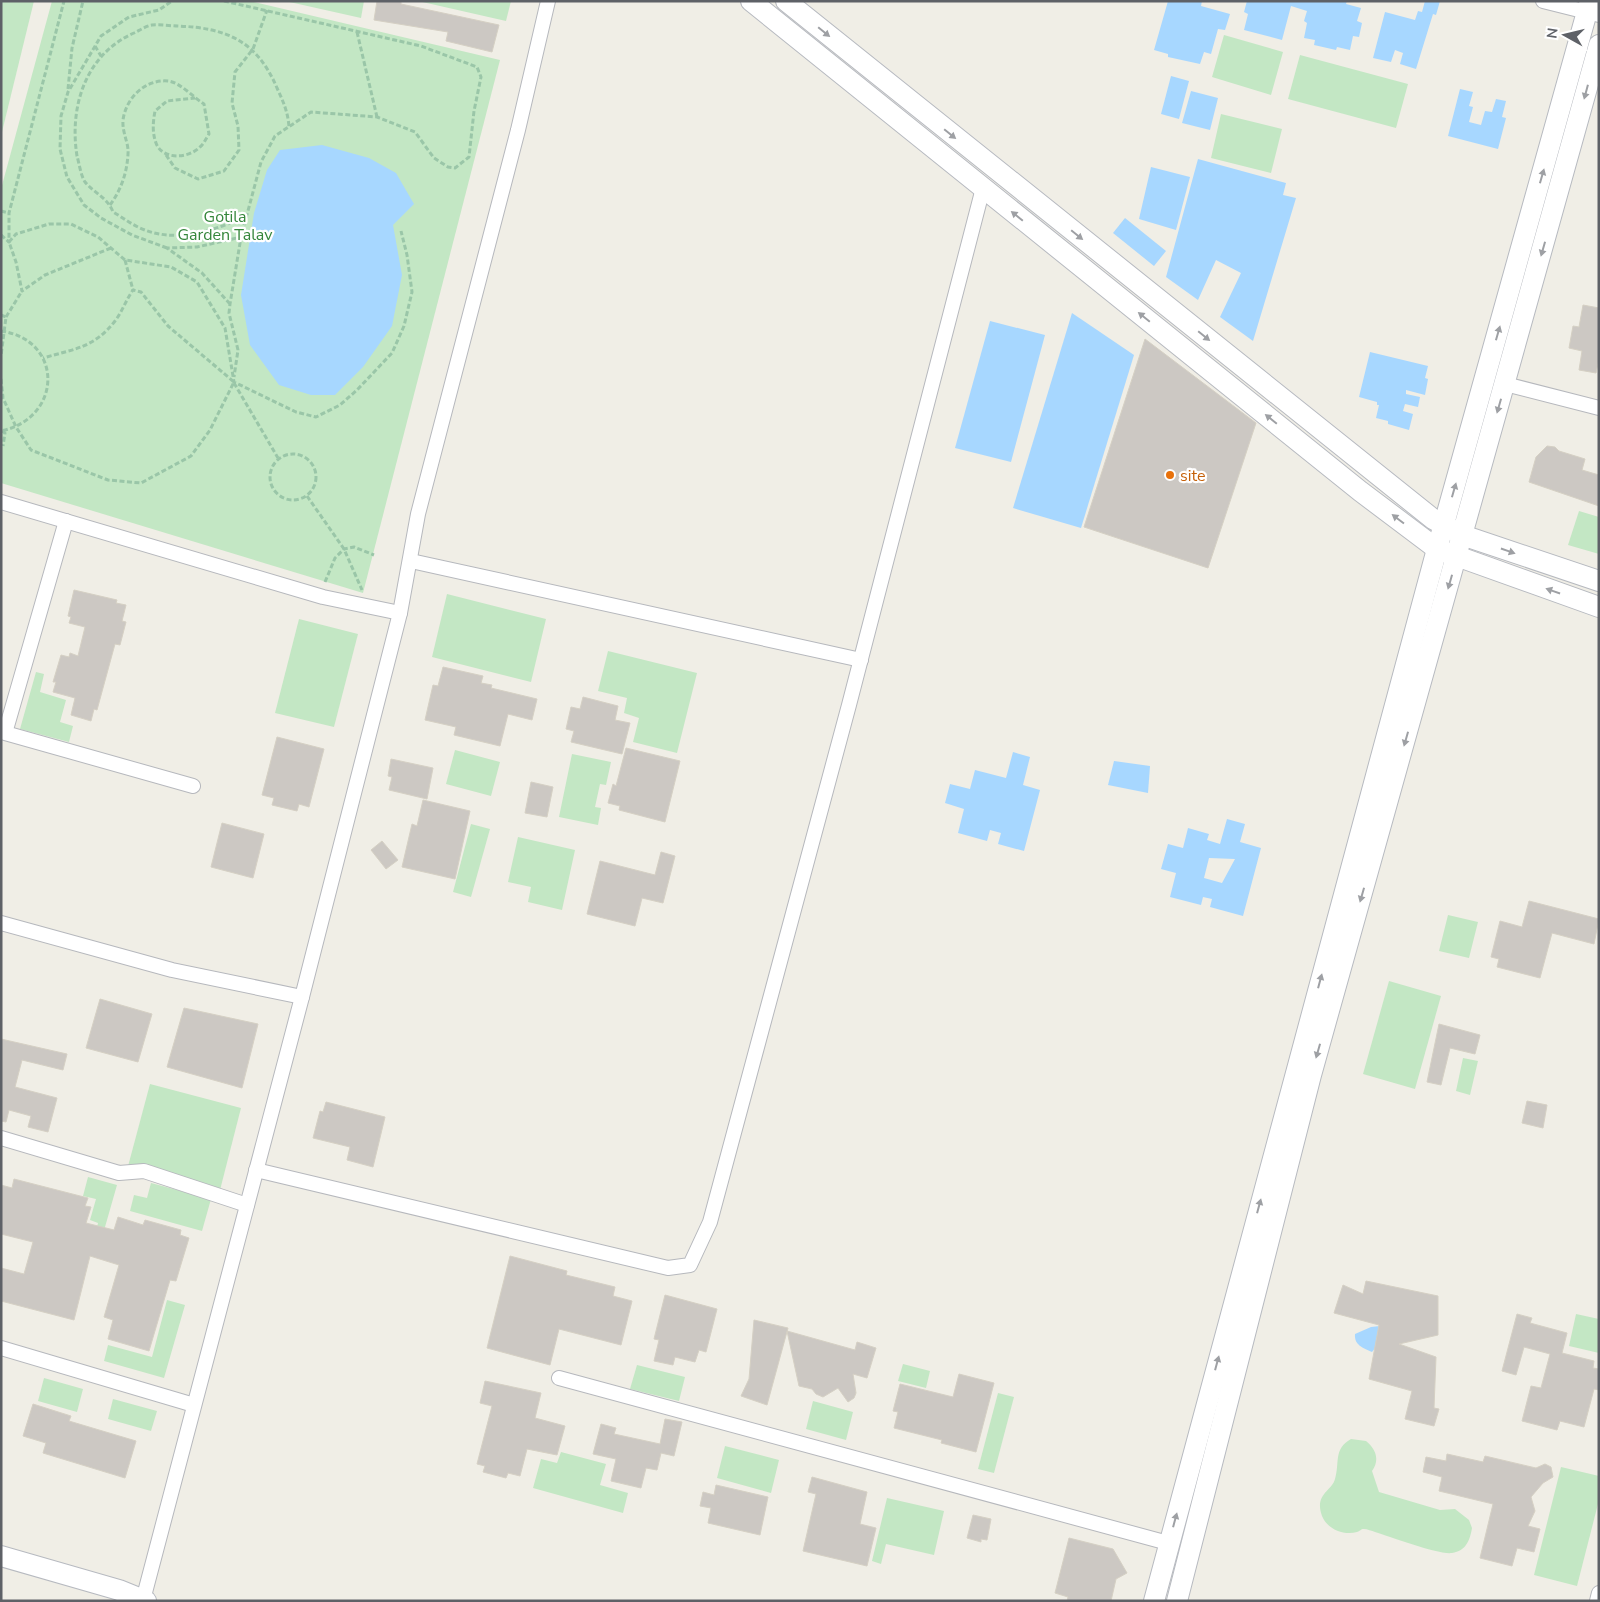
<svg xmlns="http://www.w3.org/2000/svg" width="1600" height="1602" font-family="'Nunito Sans',sans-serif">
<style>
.green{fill:#c3e7c4}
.water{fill:#a7d7ff;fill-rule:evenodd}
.building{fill:#ccc8c3;stroke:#d5d0c4}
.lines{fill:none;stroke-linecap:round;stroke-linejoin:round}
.street-casing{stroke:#b6b8bd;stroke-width:16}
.secondary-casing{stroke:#b7bac0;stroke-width:22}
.path{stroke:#9ac6a8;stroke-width:3;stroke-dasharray:5 2.5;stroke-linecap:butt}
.street{stroke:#fff;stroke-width:14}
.secondary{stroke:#fff;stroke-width:20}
.oneway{fill:#9ea0a4}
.food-dot{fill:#e8710a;stroke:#fff;stroke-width:2}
.labels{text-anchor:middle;stroke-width:4.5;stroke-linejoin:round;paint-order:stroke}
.park-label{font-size:16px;fill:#35863b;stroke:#fff}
.food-label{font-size:16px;fill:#c56008;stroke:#fff;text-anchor:start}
</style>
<rect width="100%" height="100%" fill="#f0eee6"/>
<g class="green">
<polygon points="1,1 34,1 1,136"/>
<polygon points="52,1 250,1 500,60 363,593 1,483 1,189"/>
<polygon points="285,1 364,1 361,18"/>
<polygon points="418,1 511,1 506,21"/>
<polygon points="1224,35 1283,52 1271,95 1212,77"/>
<polygon points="1300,55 1408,84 1396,128 1288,99"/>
<polygon points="1221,114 1282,129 1271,173 1211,158"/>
<polygon points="1579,511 1599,517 1599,554 1568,545"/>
<polygon points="447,594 546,619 531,682 432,657"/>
<polygon points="299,619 358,634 334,727 275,713"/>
<polygon points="608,651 697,673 677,753 633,742 639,718 624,713 627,698 598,691"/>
<polygon points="36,672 44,674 40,692 66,700 60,722 73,726 69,742 20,729"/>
<polygon points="455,750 500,762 491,796 446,784"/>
<polygon points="572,754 611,762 606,785 600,784 595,807 601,808 598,825 559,817"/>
<polygon points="471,824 490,829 471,897 453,892"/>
<polygon points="518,837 575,850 562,910 528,902 531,887 508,882"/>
<polygon points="1448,915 1478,922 1469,958 1439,951"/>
<polygon points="1389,981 1441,996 1415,1089 1363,1074"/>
<polygon points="1463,1058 1478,1061 1470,1095 1456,1091"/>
<polygon points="150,1084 241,1108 219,1194 127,1170"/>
<polygon points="88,1177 117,1185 103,1234 96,1232 98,1223 90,1220 96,1199 83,1196"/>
<polygon points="151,1183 211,1199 202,1231 130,1211 134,1195 147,1198"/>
<polygon points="167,1300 185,1305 164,1378 104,1361 108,1345 152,1357"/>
<polygon points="1576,1314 1599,1319 1599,1353 1569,1346"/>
<polygon points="903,1364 930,1371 926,1388 898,1381"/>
<polygon points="637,1365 685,1377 679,1401 630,1389"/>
<polygon points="44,1378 83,1389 77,1412 38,1401"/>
<polygon points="998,1393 1014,1397 994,1473 978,1469"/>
<polygon points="113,1399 157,1411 151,1431 108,1419"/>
<polygon points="813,1401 853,1412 846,1440 806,1429"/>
<path d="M 1351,1439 L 1366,1441 C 1376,1449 1380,1460 1372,1471 L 1379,1492 L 1440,1510 L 1455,1509 L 1469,1520 L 1472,1528 C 1470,1540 1466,1551 1452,1553 C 1439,1555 1391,1537 1375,1532 C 1372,1531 1367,1529 1364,1529 C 1360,1529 1361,1531 1357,1532 C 1344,1536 1327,1529 1322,1516 C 1314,1494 1332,1491 1335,1479 C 1340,1463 1333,1449 1351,1439 Z"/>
<polygon points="725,1446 779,1460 771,1493 717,1478"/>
<polygon points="561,1452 606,1464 600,1485 628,1493 623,1513 533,1488 541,1459 557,1463"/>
<polygon points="1561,1467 1599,1476 1599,1500 1577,1586 1534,1575"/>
<polygon points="887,1498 944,1511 934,1555 886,1544 881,1564 872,1561"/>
</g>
<g class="water">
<polygon points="1168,1 1202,1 1201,6 1230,14 1225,30 1218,29 1211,54 1204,52 1200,64 1168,57 1168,54 1154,50"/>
<polygon points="1247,1 1347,1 1346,4 1361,8 1357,21 1362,23 1359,37 1353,36 1350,50 1337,47 1336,50 1314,45 1315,40 1304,38 1307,23 1304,21 1307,11 1291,6 1282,40 1244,30 1248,14 1244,12"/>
<polygon points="1425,1 1440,1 1436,15 1433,14 1416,69 1400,64 1403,53 1395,50 1391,62 1373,58 1385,12 1415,20 1418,11 1422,12"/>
<polygon points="1171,76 1189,81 1179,119 1161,114"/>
<polygon points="1460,89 1473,92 1469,106 1473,107 1469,122 1481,125 1485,111 1492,112 1496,99 1506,101 1502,117 1506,118 1498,149 1448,136"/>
<polygon points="1191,91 1218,98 1210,130 1182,123"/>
<polygon points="322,145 369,158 396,173 414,204 393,225 402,275 392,326 363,367 335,395 311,395 279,385 250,345 241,295 254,213 267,170 280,150"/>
<polygon points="1198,159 1286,183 1283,195 1296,198 1253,341 1220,317 1241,273 1216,260 1198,300 1166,277"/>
<polygon points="1151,167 1190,177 1176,230 1139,219"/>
<polygon points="1125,218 1166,251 1154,266 1113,233"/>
<polygon points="1072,313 1134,355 1081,528 1013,508"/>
<polygon points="990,321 1045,335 1011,462 955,448"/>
<polygon points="1370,352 1428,366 1425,378 1428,379 1425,395 1406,390 1406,394 1420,397 1418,407 1405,404 1403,411 1413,414 1409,430 1388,424 1388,421 1376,418 1379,405 1377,405 1377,402 1359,397"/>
<polygon points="1013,752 1030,757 1023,785 1040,790 1024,851 998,844 1001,833 990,830 987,841 958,833 964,809 945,803 950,784 970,789 975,770 1006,778"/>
<polygon points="1114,761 1150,766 1148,793 1108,785"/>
<path d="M 1227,819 L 1245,824 L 1240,842 L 1261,848 L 1243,916 L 1210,907 L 1212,899 L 1203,897 L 1201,905 L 1170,897 L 1176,873 L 1161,869 L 1168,844 L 1183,848 L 1188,828 L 1209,834 L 1207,840 L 1220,844 ZM 1209,858 L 1235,859 L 1222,883 L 1204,878 Z"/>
<path d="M 1380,1326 L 1380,1342 L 1372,1352 C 1363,1348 1354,1345 1355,1334 L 1371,1327 Z"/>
</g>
<g class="building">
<polygon points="377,1 401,1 401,4 499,25 492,52 446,41 448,32 374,20"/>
<polygon points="1583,305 1599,308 1599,359 1596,373 1579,370 1582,351 1569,348 1573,326 1579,327"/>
<polygon points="1145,339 1256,423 1208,568 1084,527"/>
<polygon points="1547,446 1555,447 1559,451 1585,459 1582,470 1599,475 1599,506 1529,482 1536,457"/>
<polygon points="74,590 117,600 116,603 126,605 122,621 126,622 120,645 115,644 97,710 94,709 91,721 71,715 75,698 53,692 56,682 53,682 61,655 69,657 70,653 78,656 85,627 69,623 71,617 68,616"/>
<polygon points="443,667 483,676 481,683 492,685 491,688 537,699 532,720 508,714 500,746 454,735 456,727 425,720 433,685 438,686"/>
<polygon points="583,697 618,706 615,720 630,723 622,754 571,742 574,731 566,729 571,707 580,709"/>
<polygon points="277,737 324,749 309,807 299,804 297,811 272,805 274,798 262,795"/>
<polygon points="626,748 680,761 665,822 619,810 620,806 608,803 613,784 616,786"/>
<polygon points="391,759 433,768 427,799 389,790 392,777 388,776"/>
<polygon points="531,782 553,787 547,817 525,813"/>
<polygon points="423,800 470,811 455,879 402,867 412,824 417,826"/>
<polygon points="222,823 264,834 253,878 211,867"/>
<polygon points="382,841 398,860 386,869 371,850"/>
<polygon points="661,852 675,856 663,903 642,898 635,926 587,914 600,861 655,875"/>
<polygon points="1529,901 1599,919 1594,944 1552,933 1540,978 1497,967 1499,959 1491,957 1500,921 1522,927"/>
<polygon points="100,999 152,1014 138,1062 86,1048"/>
<polygon points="184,1008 258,1024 242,1088 167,1067"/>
<polygon points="1439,1024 1480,1035 1475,1054 1450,1048 1441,1085 1427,1082"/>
<polygon points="1,1039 67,1054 63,1070 22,1060 15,1087 57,1098 48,1132 28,1127 31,1116 9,1110 6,1122 1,1121"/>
<polygon points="1527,1101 1547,1105 1543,1128 1522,1123"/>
<polygon points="326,1102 385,1117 373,1167 347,1160 350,1147 313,1138 320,1111 323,1112"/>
<polygon points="14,1179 88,1198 85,1206 91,1207 86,1223 114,1230 118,1217 143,1225 145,1220 181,1230 180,1235 189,1238 176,1281 170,1280 149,1351 108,1339 113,1320 104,1317 119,1265 90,1256 74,1320 1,1301 1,1268 24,1274 33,1242 1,1234 1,1185 12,1188"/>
<polygon points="510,1256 567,1271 566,1275 615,1287 613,1296 632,1301 621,1345 559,1329 550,1365 487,1348"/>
<polygon points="1366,1281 1438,1296 1438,1335 1399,1344 1436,1357 1434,1408 1439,1409 1434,1426 1405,1419 1412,1391 1369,1379 1379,1325 1334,1313 1343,1285 1363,1294"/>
<polygon points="665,1295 717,1309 706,1352 699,1350 695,1362 675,1357 673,1365 654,1361 659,1340 654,1339"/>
<polygon points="1517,1314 1532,1318 1530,1323 1567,1333 1562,1353 1594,1361 1593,1368 1599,1369 1599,1390 1594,1389 1584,1427 1560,1421 1557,1430 1522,1421 1531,1386 1541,1388 1550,1354 1524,1347 1516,1375 1502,1371"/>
<polygon points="754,1320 788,1328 767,1405 741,1396 749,1379"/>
<polygon points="787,1331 855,1350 857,1342 876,1348 867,1378 853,1374 856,1393 854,1398 848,1402 838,1388 823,1397 816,1394 812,1389 799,1386"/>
<polygon points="959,1374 994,1383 976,1452 941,1443 942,1440 894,1428 898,1412 893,1411 900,1384 953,1397"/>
<polygon points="485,1381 541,1393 535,1418 565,1426 557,1455 527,1449 520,1476 508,1473 506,1478 483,1472 485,1466 477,1464 492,1406 480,1403"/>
<polygon points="33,1404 71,1416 69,1421 136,1441 125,1478 43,1453 46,1443 23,1436"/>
<polygon points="665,1419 682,1422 674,1456 661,1453 657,1470 646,1468 641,1488 611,1481 616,1459 593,1454 601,1424 616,1428 614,1434 660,1444"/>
<polygon points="1447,1454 1483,1462 1485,1456 1536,1468 1545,1464 1551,1467 1553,1477 1543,1483 1531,1497 1535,1511 1528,1526 1540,1529 1534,1552 1517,1548 1512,1566 1480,1558 1493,1504 1439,1491 1442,1477 1423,1472 1426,1457 1446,1461"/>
<polygon points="812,1477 867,1492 860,1524 876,1528 867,1566 803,1551 816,1494 808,1492"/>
<polygon points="716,1485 768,1497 760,1535 708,1523 711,1508 700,1506 703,1492 714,1495"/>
<polygon points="973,1515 991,1519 987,1540 981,1539 981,1542 967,1538"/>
<polygon points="1069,1538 1113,1549 1127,1573 1116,1579 1111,1601 1067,1601 1068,1597 1055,1593"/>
</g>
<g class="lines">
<g class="street-casing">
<g id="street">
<polyline points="1543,1 1599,15"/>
<polyline points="1505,384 1599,408"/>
<polyline points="1,502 323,597 400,613"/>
<polyline points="66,521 5,733 193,786"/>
<polyline points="411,561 861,660"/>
<polyline points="1,923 172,970 302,997"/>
<polyline points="1,1138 119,1173 144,1171 247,1205"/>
<polyline points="256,1170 668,1268 690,1265 710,1222 849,705 983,188"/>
<polyline points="1,1348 194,1405"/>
<polyline points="559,1378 1168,1543"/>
<polyline points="143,1600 302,997 400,613 418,514 518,130 548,1"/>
<polyline points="1597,1601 1599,1593"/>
</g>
</g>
<g class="secondary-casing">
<g id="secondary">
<polyline points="751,1 1360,491 1437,549 1599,607"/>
<polyline points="786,1 1433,519 1462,535 1599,581"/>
<polyline points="1,1556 119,1590 146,1601"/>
<polyline points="1154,1601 1437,549 1590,1"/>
<polyline points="1177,1601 1311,1075 1599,45"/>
</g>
</g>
<g class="path">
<polyline points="224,1 421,46 477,67 481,77 474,111 469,157 455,168 448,167 434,158 415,132 377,117 311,112 275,136 261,162 241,237"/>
<polyline points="357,32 377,117"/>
<polyline points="95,46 101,56"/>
<polyline points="68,89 72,48 83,1"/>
<polyline points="166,155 175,168 198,179 224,171 239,150 238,126 232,103 235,72 253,49 267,10"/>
<path d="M 110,205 C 121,190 127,173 128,154 C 129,143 122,133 123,120 C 126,98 145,79 168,81 C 180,82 194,98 204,104 L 209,134 C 206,138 204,144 200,147 C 188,159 162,160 156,143 C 152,132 153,122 155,111 L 167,101 L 195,98"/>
<polyline points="1,211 9,213"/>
<path d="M 246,216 C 214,231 175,244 140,228 C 131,224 122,217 113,212 C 108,198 94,193 85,182 C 81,176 79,163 77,156 C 69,106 86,54 134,33 C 140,30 146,26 152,25 C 160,24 170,26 178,26 C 227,28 257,41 277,88 C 283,101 288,112 289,127"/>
<polyline points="1,235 9,242 9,213 64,1"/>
<polyline points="111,248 45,275 22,291 16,262 9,242 16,234 49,224 71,224 98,237 125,260 171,267 197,282 225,328 234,382 296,412 316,417 340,405 357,390 392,353 404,326 412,292 407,255 401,231"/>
<polyline points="167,248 132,235 101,218 84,205 67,177 60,149 61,116 68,92 101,36 129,17 159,10 172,1"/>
<polyline points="125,260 133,290"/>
<polyline points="230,304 202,273 167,248 197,247 241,237 230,304 229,313 238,350 234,377"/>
<polyline points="1,315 6,317 1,356"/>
<polyline points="6,317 22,291"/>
<path d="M 1,331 C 64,340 63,418 1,431"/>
<path d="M 1,379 L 3,398 L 16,427 L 31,450 L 108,480 L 141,483 L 191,456 L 210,430 L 234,382 L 168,326 L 141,292 L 133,290 C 126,300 122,312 115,321 C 94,348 74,349 43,358"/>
<polyline points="234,383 278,458"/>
<polyline points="2,431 5,433 3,446"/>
<circle cx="293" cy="477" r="23"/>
<polyline points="307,496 344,549 362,590"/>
<polyline points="325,582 335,558 344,549 354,547 374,555"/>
</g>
<use href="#street" class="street"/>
<use href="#secondary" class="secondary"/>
</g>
<defs><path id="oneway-solid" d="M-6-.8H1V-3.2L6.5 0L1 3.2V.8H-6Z" transform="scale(1.25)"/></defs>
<g class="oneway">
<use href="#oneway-solid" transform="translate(824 32) rotate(39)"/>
<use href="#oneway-solid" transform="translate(1586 92) rotate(105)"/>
<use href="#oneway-solid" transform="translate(950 134) rotate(39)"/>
<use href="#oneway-solid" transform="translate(1542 176) rotate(-74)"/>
<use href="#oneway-solid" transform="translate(1017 216) rotate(-141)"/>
<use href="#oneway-solid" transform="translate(1077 235) rotate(39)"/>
<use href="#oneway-solid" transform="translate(1543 249) rotate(106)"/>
<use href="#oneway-solid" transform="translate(1144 317) rotate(-141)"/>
<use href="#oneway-solid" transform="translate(1498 333) rotate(-74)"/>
<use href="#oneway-solid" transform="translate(1204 336) rotate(39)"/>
<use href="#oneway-solid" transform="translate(1499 406) rotate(106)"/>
<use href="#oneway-solid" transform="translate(1271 419) rotate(-141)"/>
<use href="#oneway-solid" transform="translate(1454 490) rotate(-74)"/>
<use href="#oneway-solid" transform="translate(1398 519) rotate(-143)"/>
<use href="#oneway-solid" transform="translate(1508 551) rotate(19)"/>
<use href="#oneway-solid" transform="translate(1450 582) rotate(106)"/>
<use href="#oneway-solid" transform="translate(1553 591) rotate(-161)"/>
<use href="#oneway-solid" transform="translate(1406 739) rotate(106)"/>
<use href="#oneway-solid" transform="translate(1362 895) rotate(106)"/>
<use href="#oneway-solid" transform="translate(1320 981) rotate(-75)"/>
<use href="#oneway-solid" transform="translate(1318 1051) rotate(106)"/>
<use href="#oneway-solid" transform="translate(1259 1206) rotate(-75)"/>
<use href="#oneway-solid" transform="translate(1217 1363) rotate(-75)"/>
<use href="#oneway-solid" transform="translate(1175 1520) rotate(-75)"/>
</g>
<circle class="food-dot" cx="1170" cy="475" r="5"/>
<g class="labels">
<g class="park-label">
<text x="225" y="222">Gotila<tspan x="225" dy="18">Garden Talav</tspan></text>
</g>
<g class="food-label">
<text x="1180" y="481">site</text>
</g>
</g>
<rect width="1600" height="1602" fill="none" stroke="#5e6167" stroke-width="5"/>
<g transform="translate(1565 35) rotate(278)" stroke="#ffffff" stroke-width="4" paint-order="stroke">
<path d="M0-4L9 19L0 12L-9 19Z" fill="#5e6167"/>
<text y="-8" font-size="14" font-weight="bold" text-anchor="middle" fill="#5e6167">N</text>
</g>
</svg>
